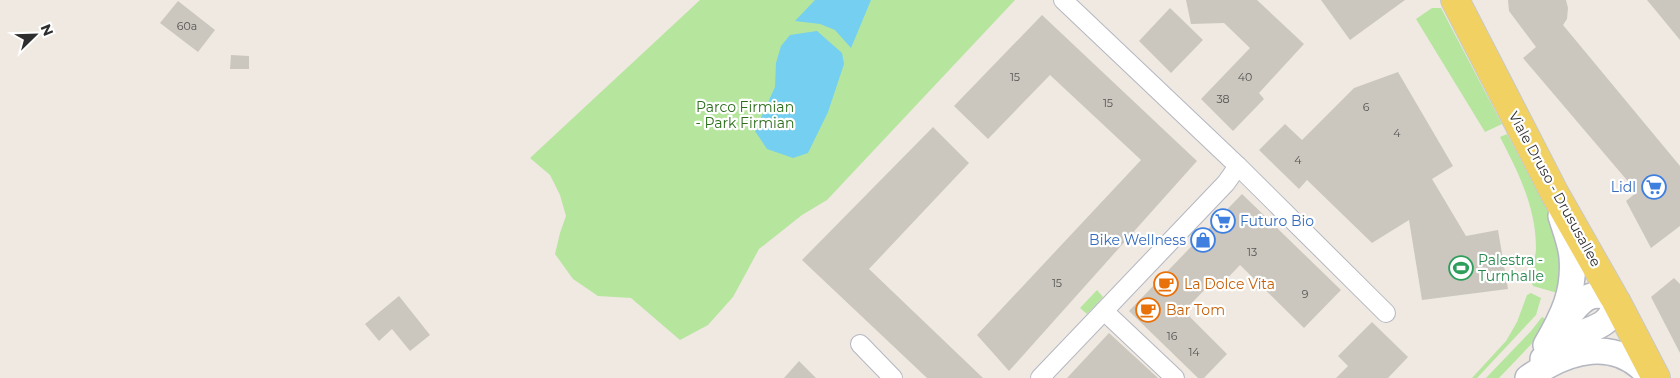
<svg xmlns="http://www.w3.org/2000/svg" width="1680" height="378" font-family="Montserrat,sans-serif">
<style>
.green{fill:#b6e59e}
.water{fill:#75cff0}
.building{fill:#cbc7bf}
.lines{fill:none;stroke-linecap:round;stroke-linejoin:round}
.street-casing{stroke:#b4b7c1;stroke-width:20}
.secondary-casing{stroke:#b4b7c1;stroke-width:28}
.primary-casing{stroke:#c9c9c9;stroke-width:30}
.street{stroke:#fff;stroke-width:18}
.secondary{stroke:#fff;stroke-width:25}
.primary{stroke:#f2d163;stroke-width:28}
.labels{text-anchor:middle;stroke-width:4.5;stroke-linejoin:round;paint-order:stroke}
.number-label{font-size:11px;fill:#555452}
.park-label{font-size:14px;fill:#2c6e1b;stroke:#fff}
.shop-label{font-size:14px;fill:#366cbe;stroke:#fff;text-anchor:end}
.street-label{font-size:14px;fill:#2e2e2e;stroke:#fff}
.leisure-label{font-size:14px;fill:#27864d;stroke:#fff;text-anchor:start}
.food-label{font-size:14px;fill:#c56008;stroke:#fff;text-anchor:start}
</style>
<rect width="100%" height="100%" fill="#efe9e1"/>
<g class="green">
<polygon points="700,0 1015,0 827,200 802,215 759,249 733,297 708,325 680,340 631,298 598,296 573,279 555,254 560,233 566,216 560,195 550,175 530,158"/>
<polygon points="1432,8 1441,8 1502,124 1485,132 1416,19"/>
<path d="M 1507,134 L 1555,224 L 1561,245 L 1561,294 L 1533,286 C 1528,274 1536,260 1536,248 C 1536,207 1518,172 1500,137 Z"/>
<polygon points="1097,290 1103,297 1087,314 1080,308"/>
<polygon points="1531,293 1541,298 1536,315 1477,378 1472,378 1506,341 1517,322 1527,295"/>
<polygon points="1542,317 1549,321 1539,336 1499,378 1486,378 1531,331"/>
</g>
<g class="water">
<polygon points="815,0 871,0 851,48 835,30 820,24 795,21"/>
<polygon points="817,31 842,53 844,64 828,112 808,153 793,158 767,149 755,131 775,87 776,63 781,46 790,35"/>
</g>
<g class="building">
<polygon points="1186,0 1257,0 1304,44 1259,93 1264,99 1233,131 1201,99 1250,48 1224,23 1191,24"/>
<polygon points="1321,0 1405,0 1350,40"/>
<polygon points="1508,0 1566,0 1568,8 1567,19 1563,25 1680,166 1680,226 1651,248 1626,201 1637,192 1523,58 1536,47 1509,11"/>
<polygon points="1647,0 1680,0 1680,40"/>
<polygon points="178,1 215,30 198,52 160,23"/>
<polygon points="1170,8 1203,40 1171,73 1139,41"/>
<polygon points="1042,15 1197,161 1009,371 977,335 1141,160 1050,75 988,139 954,106"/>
<polygon points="231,55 249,56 249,69 230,69"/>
<polygon points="1398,72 1453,166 1432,179 1466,236 1498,230 1508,289 1422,300 1409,220 1372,243 1307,180 1299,189 1259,150 1285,124 1302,140 1354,88"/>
<polygon points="933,127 969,163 869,269 983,378 927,378 802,260"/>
<polygon points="1242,194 1341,290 1304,328 1240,265 1221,285 1215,279 1184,311 1227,354 1204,378 1198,378 1129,311"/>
<polygon points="1674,278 1680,284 1680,353 1651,297"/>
<polygon points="399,296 430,335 410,351 392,329 379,341 365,324"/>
<polygon points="1372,322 1408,357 1388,378 1336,378 1348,366 1338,356"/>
<polygon points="1109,333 1158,378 1067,378"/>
<polygon points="799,361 816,378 784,378"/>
</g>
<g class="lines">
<g class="street-casing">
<g id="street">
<polyline points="1238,166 1386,313"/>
<polyline points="1104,311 1175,378"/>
<polyline points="860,344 893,378"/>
<polyline points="1040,378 1226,183 1238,166 1063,0"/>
</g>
</g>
<g class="secondary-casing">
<g id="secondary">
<path d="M 1565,321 C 1579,302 1591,286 1616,301"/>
<path d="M 1546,345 C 1563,316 1575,292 1572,257 C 1571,244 1565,229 1561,216"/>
<path d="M 1543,359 C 1552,351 1561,343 1571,338 C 1593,326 1610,329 1616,301"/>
<path d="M 1528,378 C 1567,350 1616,335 1651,378"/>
</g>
</g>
<g class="primary-casing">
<g id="primary">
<polyline points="1455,0 1555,194 1613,296"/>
<polyline points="1616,301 1656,378"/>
</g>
</g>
<use href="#street" class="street"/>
<use href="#secondary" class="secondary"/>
<use href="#primary" class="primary"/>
</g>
<defs>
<g id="supermarket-ring" transform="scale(1.25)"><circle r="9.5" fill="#fff" stroke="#3f7fe0" stroke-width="1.5"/><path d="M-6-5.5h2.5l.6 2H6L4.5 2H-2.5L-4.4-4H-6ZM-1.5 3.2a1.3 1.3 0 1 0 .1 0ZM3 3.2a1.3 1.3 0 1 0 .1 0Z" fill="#3f7fe0"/></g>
<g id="shop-ring" transform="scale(1.25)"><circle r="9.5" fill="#fff" stroke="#3f7fe0" stroke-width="1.5"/><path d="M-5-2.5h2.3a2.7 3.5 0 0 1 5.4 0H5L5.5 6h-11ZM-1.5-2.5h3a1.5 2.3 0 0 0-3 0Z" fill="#3f7fe0"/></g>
<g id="stadium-ring" transform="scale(1.25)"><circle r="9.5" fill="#fff" stroke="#2e9e5b" stroke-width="1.5"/><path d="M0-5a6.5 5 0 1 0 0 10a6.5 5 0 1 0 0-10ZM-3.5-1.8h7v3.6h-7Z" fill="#2e9e5b"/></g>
<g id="cafe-ring" transform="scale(1.25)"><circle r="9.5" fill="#fff" stroke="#e8710a" stroke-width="1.5"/><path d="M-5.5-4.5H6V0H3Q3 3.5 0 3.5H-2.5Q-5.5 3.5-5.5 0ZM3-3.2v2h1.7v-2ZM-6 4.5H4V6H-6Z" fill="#e8710a"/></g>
</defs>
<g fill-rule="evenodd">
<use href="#supermarket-ring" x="1654" y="187"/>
<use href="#supermarket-ring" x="1223" y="221"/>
<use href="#shop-ring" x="1203" y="240"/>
<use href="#stadium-ring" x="1461" y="268"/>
<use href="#cafe-ring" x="1166" y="284"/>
<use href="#cafe-ring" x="1148" y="310"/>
</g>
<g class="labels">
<g class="number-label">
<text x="187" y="30">60a</text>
<text x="1015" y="81">15</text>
<text x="1245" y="81">40</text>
<text x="1223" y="103">38</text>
<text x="1108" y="107">15</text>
<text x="1366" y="111">6</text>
<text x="1397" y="137">4</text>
<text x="1298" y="164">4</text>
<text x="1252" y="256">13</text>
<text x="1057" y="287">15</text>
<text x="1305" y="298">9</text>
<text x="1172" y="340">16</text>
<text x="1194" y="356">14</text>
</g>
<g class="park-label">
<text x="745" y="112">Parco Firmian<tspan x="745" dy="16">- Park Firmian</tspan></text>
</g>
<g class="shop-label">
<text x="1636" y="192">Lidl</text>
<text x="1240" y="226" text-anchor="start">Futuro Bio</text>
<text x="1186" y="245">Bike Wellness</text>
</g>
<g class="street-label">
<text transform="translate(1555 189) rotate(61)" y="5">Viale Druso - Drususallee</text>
</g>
<g class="leisure-label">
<text x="1478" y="265">Palestra -<tspan x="1478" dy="16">Turnhalle</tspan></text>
</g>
<g class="food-label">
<text x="1184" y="289">La Dolce Vita</text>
<text x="1166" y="315">Bar Tom</text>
</g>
</g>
<g transform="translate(35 35) rotate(67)" stroke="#ffffff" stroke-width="4" paint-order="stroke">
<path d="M0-4L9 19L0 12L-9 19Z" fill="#2e2e2e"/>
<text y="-8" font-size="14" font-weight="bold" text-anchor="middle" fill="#2e2e2e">N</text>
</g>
</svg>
